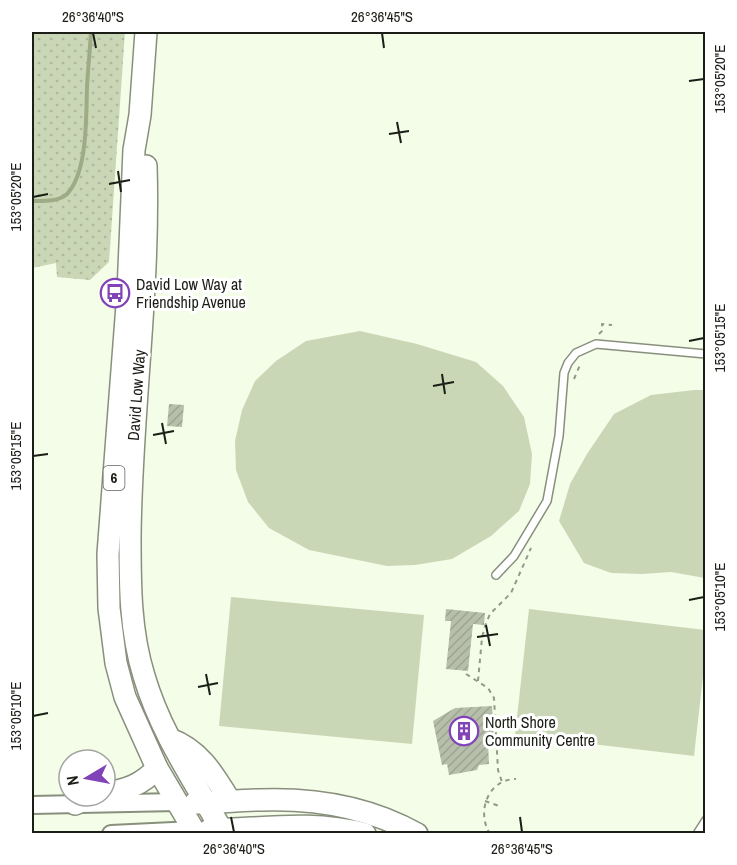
<svg xmlns="http://www.w3.org/2000/svg" width="737" height="865" font-family="'Archivo Narrow',sans-serif">
<style>
.grass{fill:url(#grass-dots)}
.pitch{fill:#cad7b6}
.lines{fill:none;stroke-linecap:round;stroke-linejoin:round}
.stream{stroke:#9dac87;stroke-width:4}
.building{fill:url(#building-hatch)}
.service-casing{stroke:#88907d;stroke-width:10}
.tertiary-casing{stroke:#88907d;stroke-width:20}
.primary-casing{stroke:#88907d;stroke-width:24}
.path{stroke:#939989;stroke-width:2;stroke-dasharray:4.5 4.5;stroke-linecap:butt}
.service{stroke:#fff;stroke-width:7}
.tertiary{stroke:#fff;stroke-width:16}
.primary{stroke:#fff;stroke-width:21}
.ticks{fill:none;stroke:#1b1e16;stroke-width:2}
.labels{text-anchor:middle;stroke-width:6;stroke-linejoin:round;paint-order:stroke}
.shield{fill:#fff;stroke:#5f625c;stroke-width:1.5}
.shield-label{font-size:15px;font-weight:bold;fill:#1b1e16}
.poi-label{font-size:16px;fill:#1b1e16;stroke:#fff;text-anchor:start}
.street-label{font-size:16px;fill:#1b1e16;stroke:#fff}
.neatline{fill:none;stroke:#1b1e16;stroke-width:2}
.ticks-label{font-size:15px;text-anchor:middle;fill:#1b1e16}
</style>
<defs>
<pattern id="grass-dots" width="8" height="8" patternUnits="userSpaceOnUse" patternTransform="scale(1.5)"><rect width="8" height="8" fill="#cad7b6"/><path d="M2 2h.1M6 6h.1" fill="none" stroke="#adb89c" stroke-width="1.8" stroke-linecap="round"/></pattern>
<pattern id="building-hatch" width="6" height="6" patternUnits="userSpaceOnUse" patternTransform="scale(1.5)"><rect width="6" height="6" fill="#b7bfab"/><path d="M-1 1l2-2M0 6l6-6M5 7l2-2" fill="none" stroke="#9da492"/></pattern>
</defs>
<rect width="100%" height="100%" fill="#f4fde7"/>
<polygon class="grass" points="32,32 125,32 109,262 90,280 57,277 56,263 32,268"/>
<g class="pitch">
<polygon points="360,331 417,344 476,362 503,386 524,417 532,454 530,484 519,511 491,536 452,559 415,565 387,566 309,550 269,528 248,502 236,470 235,441 242,410 255,381 276,361 306,341"/>
<polygon points="694,390 705,390 705,578 671,572 642,574 611,573 584,563 559,521 570,484 587,454 614,414 651,395"/>
<polygon points="231,597 424,615 412,744 219,726"/>
<polygon points="529,609 705,630 705,659 694,756 515,735"/>
</g>
<g class="lines">
<path class="stream" d="M 32,201 C 43,201 58,202 67,194 C 88,172 86,115 87,87 C 88,68 90,50 91,32"/>
</g>
<g class="building">
<polygon points="169,404 184,405 182,427 167,426"/>
<polygon points="446,609 485,613 484,625 473,624 468,671 446,669 451,621 445,621"/>
<polygon points="492,706 494,742 488,742 489,764 479,765 477,770 449,775 447,764 442,765 433,721 455,708"/>
</g>
<g class="lines">
<g class="service-casing">
<g id="service">
<polyline points="496,575 514,556 547,501 559,436 564,373 568,363 576,353 596,344 706,354"/>
<polyline points="697,834 706,820"/>
</g>
</g>
<g class="tertiary-casing">
<g id="tertiary">
<polyline points="32,805 177,802"/>
<polyline points="111,834 194,830"/>
</g>
</g>
<g class="primary-casing">
<g id="primary">
<polyline points="146,32 140,115 134,150 128,292 108,554 109,608 116,663 125,697 157,768 196,834"/>
<path d="M 146,166 C 150,290 131,414 130,537 C 130,585 130,631 144,676 C 161,734 195,782 224,834"/>
<path d="M 170,739 C 200,750 214,775 230,801"/>
<path d="M 105,793 C 126,790 142,785 157,768"/>
<path d="M 195,803 C 217,803 238,800 260,800 C 315,798 369,807 417,834"/>
<polyline points="75,804 94,796"/>
<path d="M 209,830 C 264,829 310,820 365,834"/>
</g>
</g>
<g class="path">
<polyline points="599,334 602,331 602,324 612,325"/>
<polyline points="574,379 580,365"/>
<polyline points="466,674 488,688 494,698 498,770 502,782"/>
<polyline points="478,681 482,638 485,626 490,614 511,593 531,548"/>
<polyline points="485,801 499,806"/>
<path d="M 490,834 C 476,812 488,779 516,779"/>
</g>
<use href="#service" class="service"/>
<use href="#tertiary" class="tertiary"/>
<use href="#primary" class="primary"/>
</g>
<path class="ticks" d="M 93,33 L 96,48M 382,33 L 384,48M 689,81 L 704,79M 397,122 L 401,143M 389,134 L 409,131M 118,171 L 121,192M 109,184 L 130,180M 33,197 L 48,194M 689,341 L 704,338M 442,374 L 445,394M 433,386 L 454,382M 162,423 L 166,444M 153,435 L 174,431M 33,456 L 48,454M 689,600 L 704,597M 486,625 L 490,646M 477,637 L 498,634M 206,674 L 210,695M 198,687 L 218,683M 33,716 L 48,713M 231,817 L 234,832M 520,817 L 522,832"/>
<defs>
<g id="bus-ring" transform="scale(1.5)"><circle r="9.5" fill="#fff" stroke="#8143b8" stroke-width="1.5"/><path d="M-5-6H5V4H4V6H2V4H-2V6H-4V4H-5ZM-3.5-4V0h7V-4ZM-3.5 1.2v1.5H-2V1.2ZM2 1.2v1.5H3.5V1.2Z" fill="#8143b8"/></g>
<g id="building-ring" transform="scale(1.5)"><circle r="9.5" fill="#fff" stroke="#8143b8" stroke-width="1.5"/><path d="M-4-6H4V6H1V3H-1V6H-4ZM-2.5-4.3h1.7v1.8h-1.7ZM.8-4.3h1.7v1.8H.8ZM-2.5-1h1.7V.8h-1.7ZM.8-1h1.7V.8H.8Z" fill="#8143b8"/></g>
</defs>
<g fill-rule="evenodd">
<use href="#bus-ring" x="115" y="293"/>
<use href="#building-ring" x="464" y="731"/>
</g>
<g class="labels">
<rect class="shield" x="103.5" y="466" width="21" height="24" rx="4.5"/>
<g class="shield-label">
<text x="114" y="483">6</text>
</g>
<g class="poi-label">
<text x="136" y="290">David Low Way at<tspan x="136" dy="18">Friendship Avenue</tspan></text>
<text x="485" y="728">North Shore<tspan x="485" dy="18">Community Centre</tspan></text>
</g>
<g class="street-label">
<text transform="translate(136 395) rotate(-86)" y="6">David Low Way</text>
</g>
</g>
<rect width="737" height="865" fill="none" stroke="#ffffff" stroke-width="66"/>
<g transform="translate(87 778) rotate(260)"><circle r="28" fill="#ffffff" stroke="#a4a5a2" stroke-width="1.5"/>
<path d="M0-4.5L10 22L0 15L-10 22Z" fill="#8143b8"/>
<text y="-9" font-size="16" font-weight="bold" text-anchor="middle" fill="#1b1e16">N</text>
</g>
<rect x="33" y="33" width="671" height="799" class="neatline"/>
<g class="ticks-label">
<text x="93" y="22">26°36'40"S</text>
<text x="382" y="22">26°36'45"S</text>
<text transform="translate(720 79) rotate(-90)" y="5">153°05'20"E</text>
<text transform="translate(16 197) rotate(-90)" y="5">153°05'20"E</text>
<text transform="translate(720 338) rotate(-90)" y="5">153°05'15"E</text>
<text transform="translate(16 456) rotate(-90)" y="5">153°05'15"E</text>
<text transform="translate(720 597) rotate(-90)" y="5">153°05'10"E</text>
<text transform="translate(16 716) rotate(-90)" y="5">153°05'10"E</text>
<text x="234" y="854">26°36'40"S</text>
<text x="522" y="854">26°36'45"S</text>
</g>
</svg>
